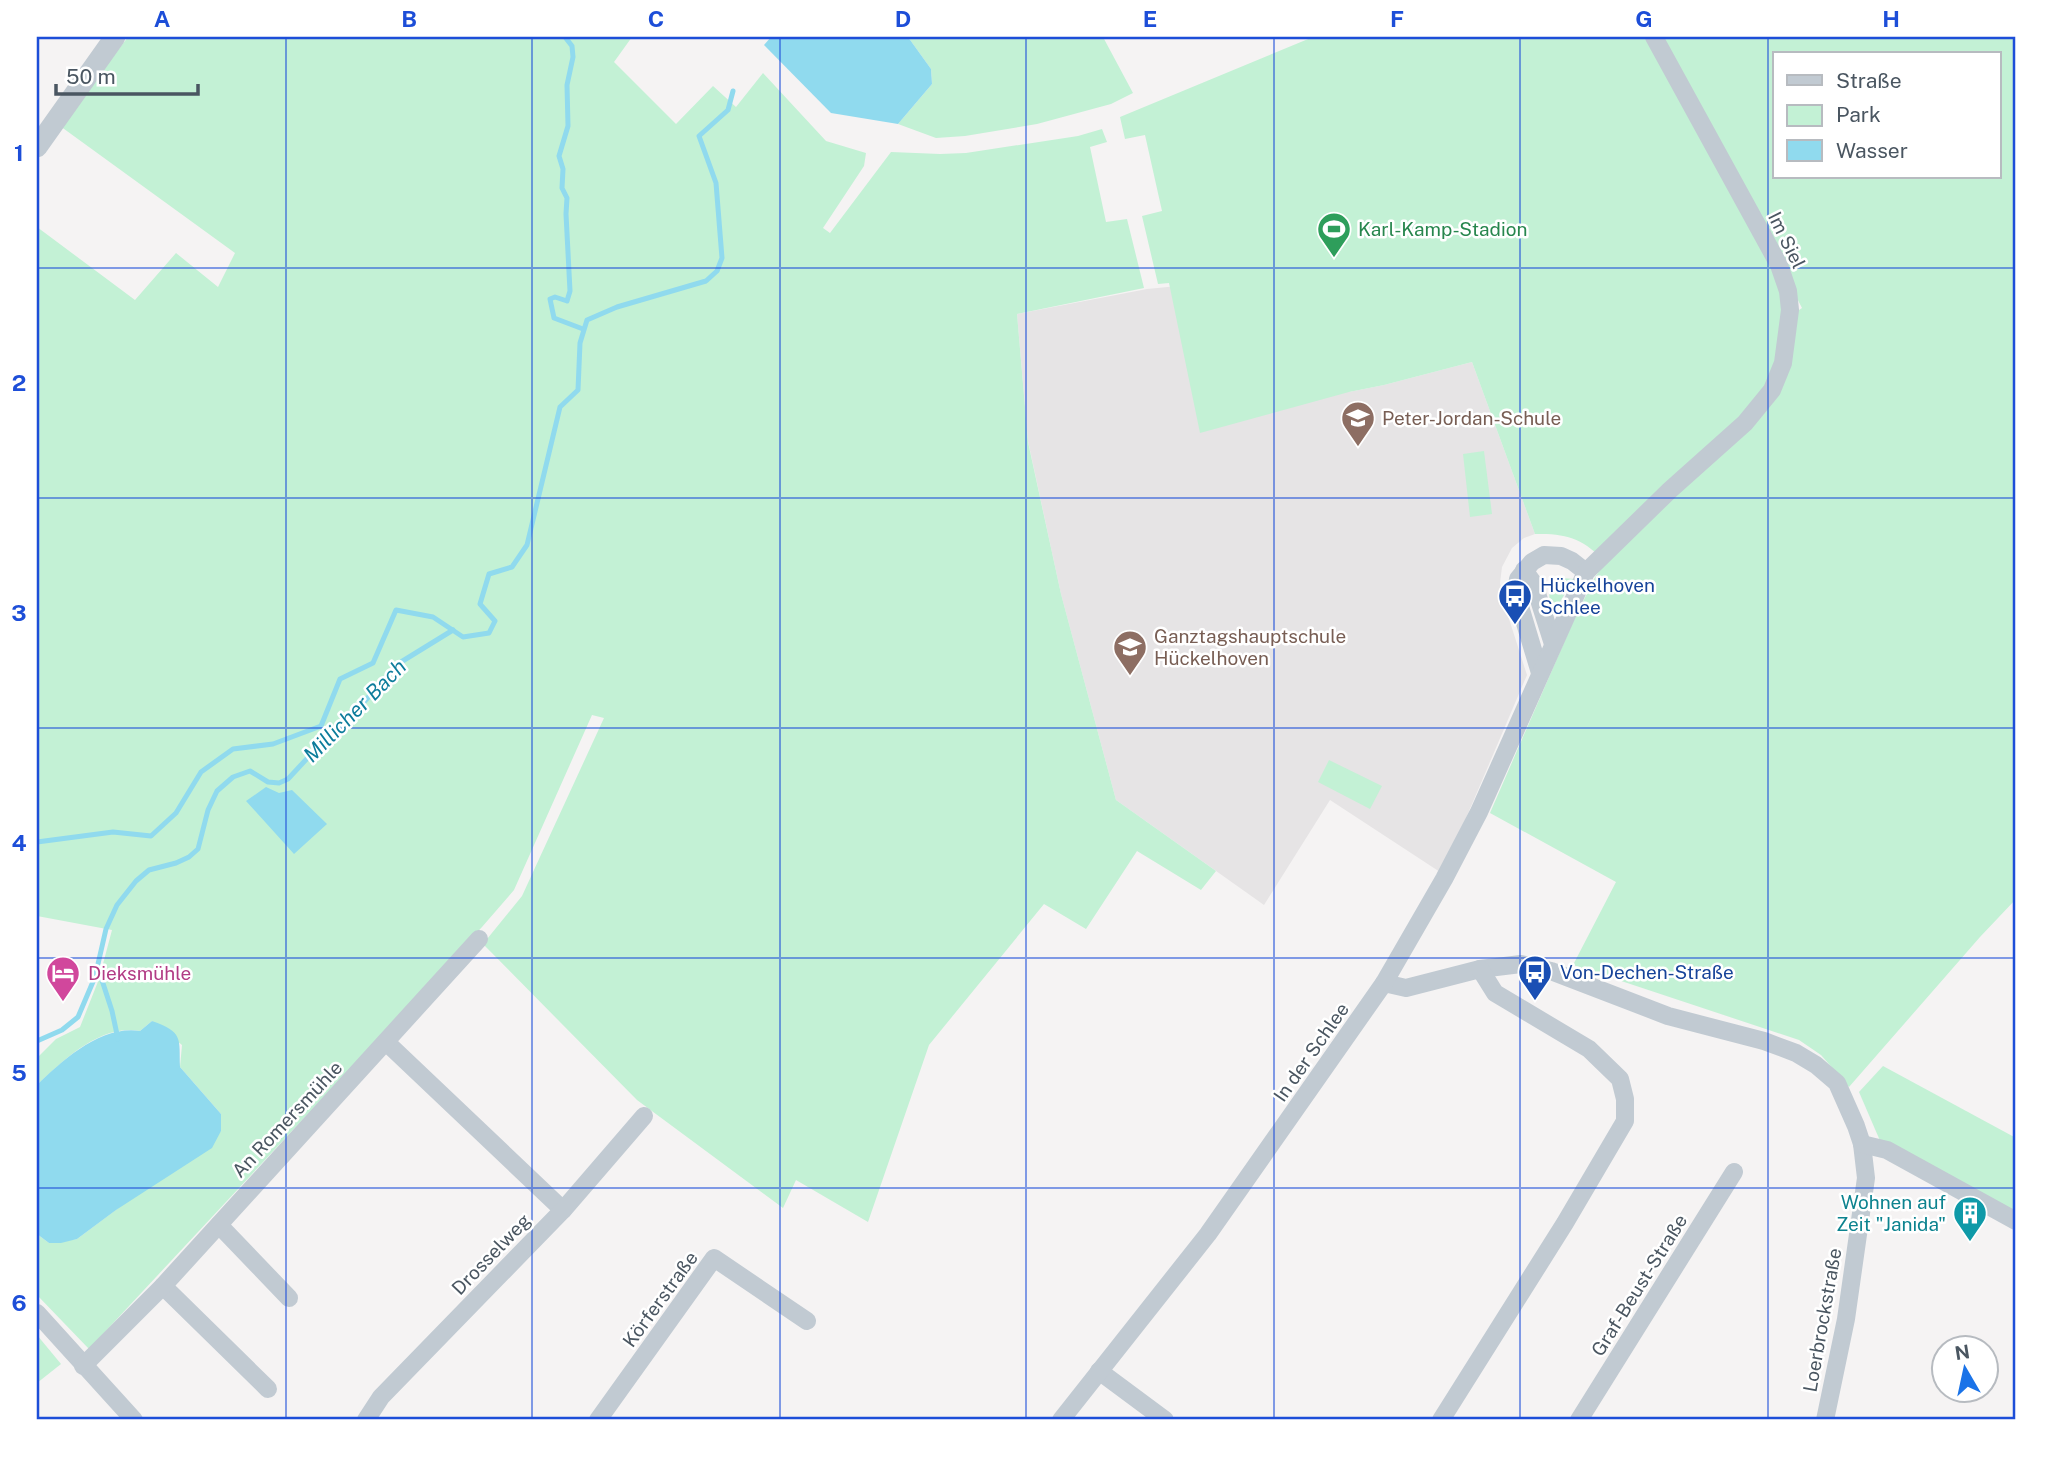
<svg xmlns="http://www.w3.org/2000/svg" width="2053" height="1457" font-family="'Public Sans',sans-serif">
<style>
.education{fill:#e6e4e5}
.green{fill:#c3f1d5;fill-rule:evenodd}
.water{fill:#90daee}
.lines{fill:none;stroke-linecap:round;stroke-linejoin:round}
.stream{stroke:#90daee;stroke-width:5}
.minor{stroke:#c1cad2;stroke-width:18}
.tertiary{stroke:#c1cad2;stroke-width:21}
.grid{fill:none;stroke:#1d4ed8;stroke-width:2;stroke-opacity:0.55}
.labels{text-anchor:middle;stroke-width:5;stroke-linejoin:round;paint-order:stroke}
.leisure-label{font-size:19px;fill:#27864d;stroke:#fff;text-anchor:start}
.street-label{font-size:19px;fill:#4a5661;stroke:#fff}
.education-label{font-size:19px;fill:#785e54;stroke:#fff;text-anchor:start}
.transit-label{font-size:19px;fill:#164399;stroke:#fff;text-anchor:start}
.hotel-label{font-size:19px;fill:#b23c85;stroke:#fff;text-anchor:start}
.culture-label{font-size:19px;fill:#0d838f;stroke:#fff;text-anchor:end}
.water-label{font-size:21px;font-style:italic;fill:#0c7c9b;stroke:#fff}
.neatline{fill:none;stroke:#1d4ed8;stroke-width:2.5}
.grid-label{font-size:23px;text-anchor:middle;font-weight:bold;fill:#1d4ed8}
</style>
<rect width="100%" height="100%" fill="#f5f3f3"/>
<polygon class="education" points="1178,286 1349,392 1384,385 1472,362 1535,534 1524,538 1512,548 1502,567 1500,583 1503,600 1527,675 1449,858 1440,872 1330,800 1264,905 1116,800 1061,594 1028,441 1017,314 1147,289"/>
<g class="green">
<path d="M 128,37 L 632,37 L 614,62 L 676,124 L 713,86 L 736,107 L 763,73 L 826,141 L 866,153 L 864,166 L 823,228 L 830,233 L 891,152 L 940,154 L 966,153 L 1078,136 L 1102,129 L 1107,142 L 1090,147 L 1106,222 L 1127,219 L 1144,288 L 1017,314 L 1028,442 L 1061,594 L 1116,800 L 1216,871 L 1201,890 L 1137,851 L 1086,929 L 1044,904 L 929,1045 L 868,1222 L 796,1180 L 783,1208 L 637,1100 L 483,944 L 522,896 L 604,718 L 592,715 L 514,890 L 482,927 L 89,1349 L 37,1295 L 37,1234 L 49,1243 L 77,1239 L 221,1131 L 221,1114 L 180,1067 L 182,1045 L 152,1021 L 140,1031 C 100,1024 64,1060 37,1085 L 37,1058 L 56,1039 L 80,1027 L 99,979 L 112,930 L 37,916 L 37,227 L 135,300 L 176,253 L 218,287 L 235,253 L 60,126 Z"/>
<polygon points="908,37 1103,37 1133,93 1111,104 1037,124 965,136 936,138 898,124 932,84 931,69"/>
<path d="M 1313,37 L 1646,37 L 1796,312 L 1802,308 L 1663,37 L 2016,37 L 2016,899 L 1980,937 L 1849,1087 L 1821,1055 L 1799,1040 L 1573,965 L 1616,882 L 1490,813 L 1572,624 L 1594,579 L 1605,562 C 1584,539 1567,533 1535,534 L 1472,362 L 1384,385 L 1349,392 L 1200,433 L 1169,283 L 1158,284 L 1142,216 L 1162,211 L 1145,135 L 1125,139 L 1120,117 ZM 1775,54 L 1999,54 L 1999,177 L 1775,177 Z"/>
<polygon points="1484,451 1492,514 1470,517 1463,454"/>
<path d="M 1562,578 L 1574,579 L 1555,610 C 1546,597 1547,585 1562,578 Z"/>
<polygon points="1329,760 1382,786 1370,809 1318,782"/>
<polygon points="1883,1066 2016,1138 2016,1215 1881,1143 1859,1092"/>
<polygon points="37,1335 61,1364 37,1383"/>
</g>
<g class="water">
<polygon points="771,37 908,37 931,69 932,84 898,124 831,113 764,45"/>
<polygon points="266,787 279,793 292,790 327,824 294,854 246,801"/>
<path d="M 152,1021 C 184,1032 179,1039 180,1067 L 221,1114 L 221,1131 L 212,1148 L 116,1210 L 77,1239 L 61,1243 L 49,1243 L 37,1234 L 37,1085 C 63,1060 101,1025 140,1031 Z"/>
</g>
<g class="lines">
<g class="stream">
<polyline points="565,37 572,46 573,57 567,85 568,126 559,156 563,169 562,188 567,198 566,214 570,291 567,301 555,297 550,299 554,318 583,329"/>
<polyline points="37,842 113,832 151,836 176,813 201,772 233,749 273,744 321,726 340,679 373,663 396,610 433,617 463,637 489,633 495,621 480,604 489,574 512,567 527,545 560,407 578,390 580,343 587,320 617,307 706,281 717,271 722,258 716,183 699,136 728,110 733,91"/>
<polyline points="98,968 112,1011 118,1039"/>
<polyline points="37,1041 62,1030 78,1017 95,977 106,929 117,905 136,881 149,870 176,863 189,857 198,849 208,810 217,791 233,777 250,771 268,782 279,783 288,779 314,751 332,740 353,711 362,704 401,662 453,630"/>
</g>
<g class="minor">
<polyline points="1524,570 1534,584 1553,644"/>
<polyline points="1540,673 1516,593 1518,579 1532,562 1544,555 1561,556 1572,561 1586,572"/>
<polyline points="1384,983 1406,988 1480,969 1521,964 1551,971 1668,1016 1764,1041 1796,1053 1816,1065 1837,1083 1856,1126 1862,1144 1866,1178 1846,1319 1825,1420"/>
<polyline points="386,1042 563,1210"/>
<polyline points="1862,1144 1887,1150 2016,1221"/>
<polyline points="219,1225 289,1298"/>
<polyline points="163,1286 268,1389"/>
<polyline points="37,1313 134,1420"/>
<polyline points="83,1366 163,1286 479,939"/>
<polyline points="1099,1371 1165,1420"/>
<polyline points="366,1420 381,1397 563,1210 644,1116"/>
<polyline points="598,1420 714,1258 807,1321"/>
<polyline points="1061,1420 1208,1234 1384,983 1444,879 1479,812 1586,572 1670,490 1745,423 1772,390 1783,363 1790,310 1788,291 1779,265 1654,37"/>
<polyline points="1441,1420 1565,1223 1625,1121 1625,1099 1620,1079 1589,1049 1495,993 1480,969"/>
<polyline points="1579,1420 1734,1172"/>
</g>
<polyline class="tertiary" points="37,147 115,37"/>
</g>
<path class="grid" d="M 286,37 L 286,1420M 532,37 L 532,1420M 780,37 L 780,1420M 1026,37 L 1026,1420M 1274,37 L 1274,1420M 1520,37 L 1520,1420M 1768,37 L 1768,1420M 37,268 L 2016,268M 37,498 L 2016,498M 37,728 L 2016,728M 37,958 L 2016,958M 37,1188 L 2016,1188"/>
<defs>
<g id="stadium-pin" transform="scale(1.75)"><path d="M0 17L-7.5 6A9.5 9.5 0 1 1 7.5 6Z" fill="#2e9e5b" stroke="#fff"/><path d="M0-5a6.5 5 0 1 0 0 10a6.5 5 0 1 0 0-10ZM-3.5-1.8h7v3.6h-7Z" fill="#fff"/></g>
<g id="school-pin" transform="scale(1.75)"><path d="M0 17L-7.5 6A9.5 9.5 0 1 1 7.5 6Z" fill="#8d6e63" stroke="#fff"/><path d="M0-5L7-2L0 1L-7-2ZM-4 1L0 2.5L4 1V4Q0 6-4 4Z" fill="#fff"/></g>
<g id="bus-pin" transform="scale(1.75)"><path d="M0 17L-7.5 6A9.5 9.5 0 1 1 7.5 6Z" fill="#1a4fb4" stroke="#fff"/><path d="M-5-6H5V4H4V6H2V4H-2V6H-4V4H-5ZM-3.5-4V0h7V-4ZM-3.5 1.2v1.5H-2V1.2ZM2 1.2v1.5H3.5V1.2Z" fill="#fff"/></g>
<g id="hotel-pin" transform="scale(1.75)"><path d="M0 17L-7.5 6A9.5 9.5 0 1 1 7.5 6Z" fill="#d1479c" stroke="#fff"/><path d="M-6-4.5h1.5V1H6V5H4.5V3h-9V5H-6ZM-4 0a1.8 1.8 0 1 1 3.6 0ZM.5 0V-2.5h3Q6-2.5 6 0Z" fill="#fff"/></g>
<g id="building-pin" transform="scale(1.75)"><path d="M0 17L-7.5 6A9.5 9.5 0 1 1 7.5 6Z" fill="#0f9aa8" stroke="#fff"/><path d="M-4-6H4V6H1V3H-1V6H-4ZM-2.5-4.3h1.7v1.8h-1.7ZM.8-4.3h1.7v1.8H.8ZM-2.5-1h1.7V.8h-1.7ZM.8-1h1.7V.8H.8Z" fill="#fff"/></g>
</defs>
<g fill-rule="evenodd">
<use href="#stadium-pin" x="1334" y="229"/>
<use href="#school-pin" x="1358" y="418"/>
<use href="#bus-pin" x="1515" y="596"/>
<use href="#school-pin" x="1130" y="647"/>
<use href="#bus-pin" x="1535" y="972"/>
<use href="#hotel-pin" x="63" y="973"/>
<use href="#building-pin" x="1970" y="1213"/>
</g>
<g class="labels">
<g class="leisure-label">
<text x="1358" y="236">Karl-Kamp-Stadion</text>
</g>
<g class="street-label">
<text transform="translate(1787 240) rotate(64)" y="7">Im Siel</text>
<text transform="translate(1311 1052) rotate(-55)" y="7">In der Schlee</text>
<text transform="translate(287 1119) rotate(-47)" y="7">An Romersmühle</text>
<text transform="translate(491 1254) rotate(-46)" y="7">Drosselweg</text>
<text transform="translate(1639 1285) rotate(-58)" y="7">Graf-Beust-Straße</text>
<text transform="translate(660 1299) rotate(-54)" y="7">Körferstraße</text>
<text transform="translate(1822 1320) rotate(-80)" y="7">Loerbrockstraße</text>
</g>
<g class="education-label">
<text x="1382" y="425">Peter-Jordan-Schule</text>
<text x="1154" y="643">Ganztagshauptschule<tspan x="1154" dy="22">Hückelhoven</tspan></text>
</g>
<g class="transit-label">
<text x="1540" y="592">Hückelhoven<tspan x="1540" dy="22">Schlee</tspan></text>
<text x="1560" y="979">Von-Dechen-Straße</text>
</g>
<g class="hotel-label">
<text x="88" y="980">Dieksmühle</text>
</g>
<g class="culture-label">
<text x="1946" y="1209">Wohnen auf<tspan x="1946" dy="22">Zeit "Janida"</tspan></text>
</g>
<g class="water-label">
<text transform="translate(355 711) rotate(-45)" y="7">Millicher Bach</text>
</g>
</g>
<rect width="2053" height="1457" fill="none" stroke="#ffffff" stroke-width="77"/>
<rect x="1773" y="52" width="228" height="126" fill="#ffffff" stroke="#b7bbc0" stroke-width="2"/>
<rect x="1787" y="75" width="35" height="10" fill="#c1cad2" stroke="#b7bbc0" stroke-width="2"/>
<text x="1836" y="88" font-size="21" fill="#4a5661">Straße</text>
<rect x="1787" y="105" width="35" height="21" fill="#c3f1d5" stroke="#b7bbc0" stroke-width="2"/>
<text x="1836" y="122" font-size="21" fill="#4a5661">Park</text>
<rect x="1787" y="140" width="35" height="21" fill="#90daee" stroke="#b7bbc0" stroke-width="2"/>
<text x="1836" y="158" font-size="21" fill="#4a5661">Wasser</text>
<g transform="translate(1965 1369) rotate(351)"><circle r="33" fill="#ffffff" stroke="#b7bbc0" stroke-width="2"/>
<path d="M0-5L12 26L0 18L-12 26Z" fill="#1a73e8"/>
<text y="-10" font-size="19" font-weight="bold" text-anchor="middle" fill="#4a5661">N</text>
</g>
<path d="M56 84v10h142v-10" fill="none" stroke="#4a5661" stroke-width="3.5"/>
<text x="66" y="84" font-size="21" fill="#4a5661" stroke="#ffffff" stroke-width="5" paint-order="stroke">50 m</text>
<rect x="38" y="38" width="1976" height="1380" class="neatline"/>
<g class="grid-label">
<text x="162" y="27">A</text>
<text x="409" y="27">B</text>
<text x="656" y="27">C</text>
<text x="903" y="27">D</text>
<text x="1150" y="27">E</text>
<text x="1397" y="27">F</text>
<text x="1644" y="27">G</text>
<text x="1891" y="27">H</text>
<text x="19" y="161">1</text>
<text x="19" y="391">2</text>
<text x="19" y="621">3</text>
<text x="19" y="851">4</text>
<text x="19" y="1081">5</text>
<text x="19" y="1311">6</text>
</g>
</svg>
